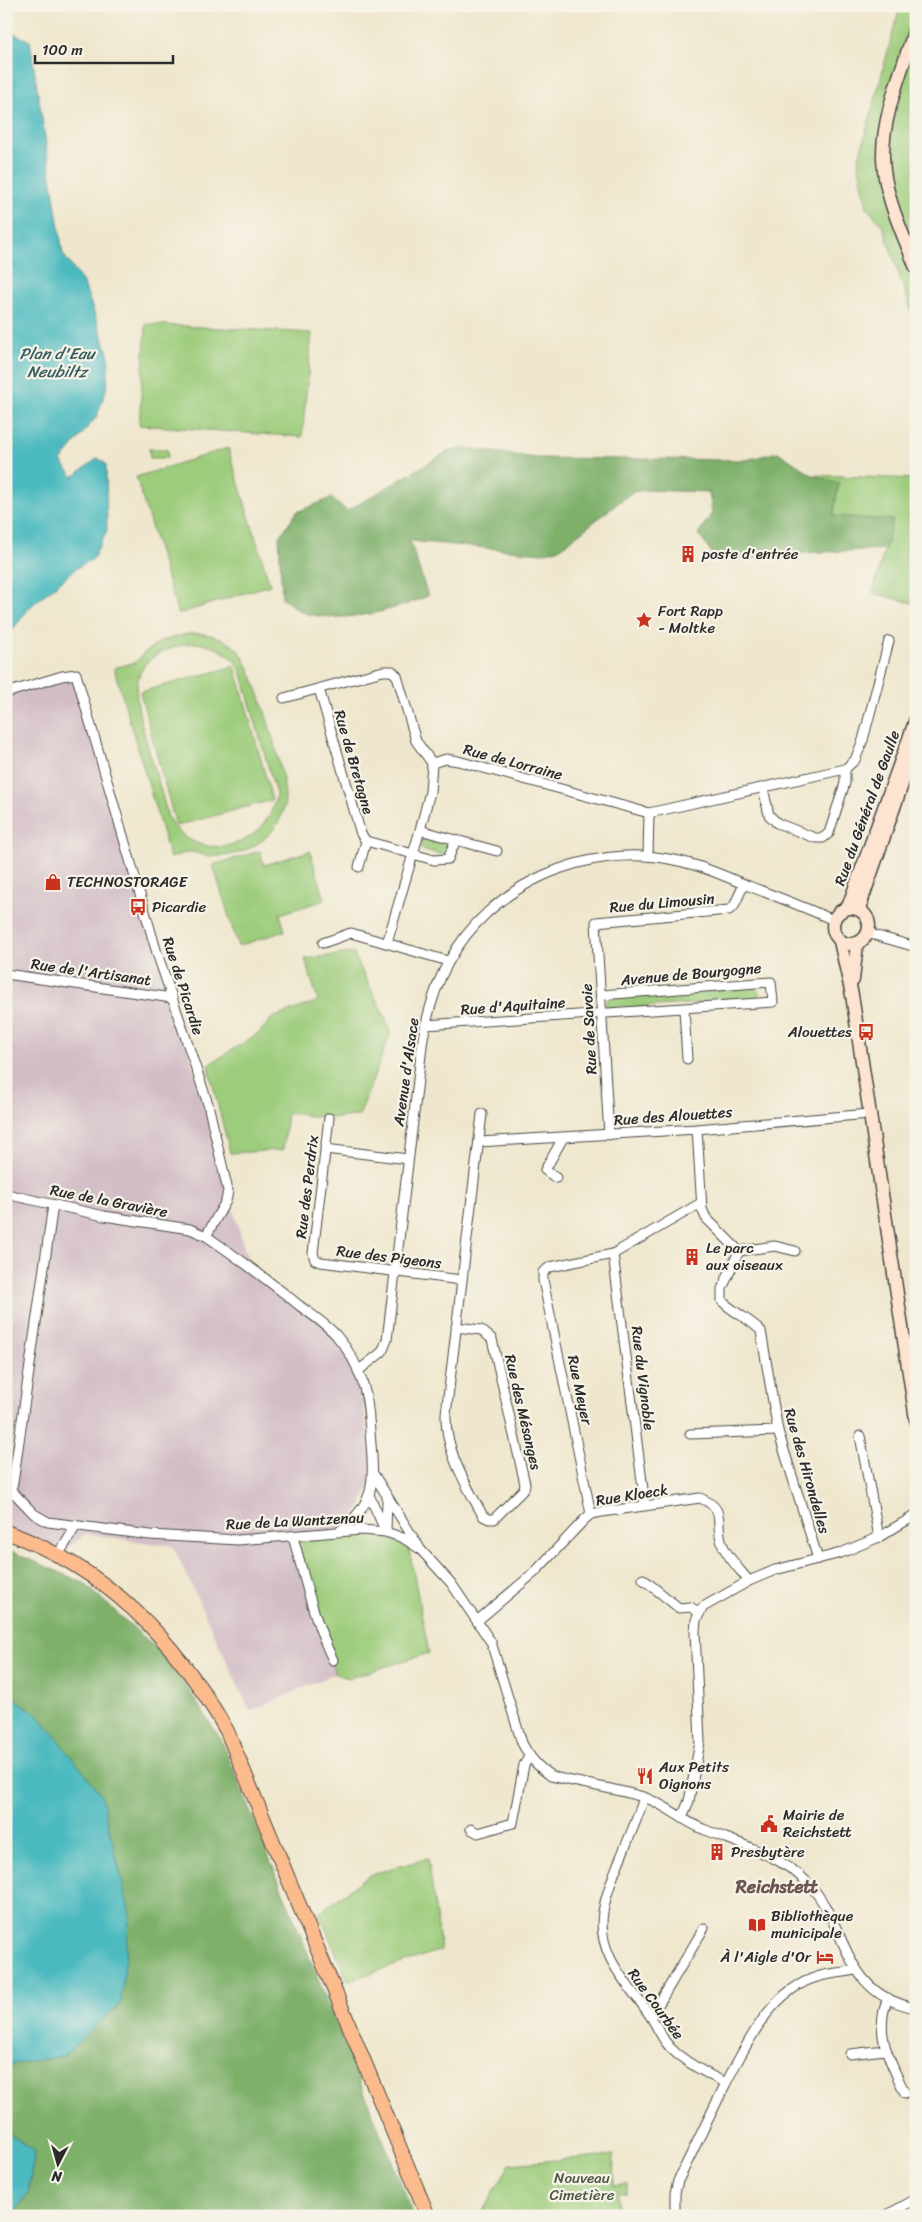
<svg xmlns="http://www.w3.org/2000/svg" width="922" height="2222" font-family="Sriracha,sans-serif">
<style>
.industrial{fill:#d2bdc6}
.green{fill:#9dcc7b;stroke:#647c53;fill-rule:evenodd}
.forest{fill:#7eb06b;stroke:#546e4b}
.water{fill:#4bbac0;stroke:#3b7276}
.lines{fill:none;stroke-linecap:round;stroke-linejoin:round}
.minor-casing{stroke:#484743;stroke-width:11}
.secondary-casing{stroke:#484743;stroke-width:15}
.primary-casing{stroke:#484743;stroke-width:16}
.minor{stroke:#fff;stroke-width:9}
.secondary{stroke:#fde4d1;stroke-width:12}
.primary{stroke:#fbbb8c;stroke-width:14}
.labels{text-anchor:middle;stroke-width:4.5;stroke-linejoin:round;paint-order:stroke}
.poi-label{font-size:15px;fill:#2b2b2b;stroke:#f7f3e8;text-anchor:start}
.street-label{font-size:15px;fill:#2b2b2b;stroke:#f7f3e8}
.park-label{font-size:15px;fill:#4d5b43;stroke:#f7f3e8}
.water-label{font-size:16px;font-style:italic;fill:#365d5f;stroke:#f7f3e8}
.quarter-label{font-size:18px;font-weight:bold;fill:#6b5654;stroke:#f7f3e8}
</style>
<rect width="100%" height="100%" fill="#f7f3e8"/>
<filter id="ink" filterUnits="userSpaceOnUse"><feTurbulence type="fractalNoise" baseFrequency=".02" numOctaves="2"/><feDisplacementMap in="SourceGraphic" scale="10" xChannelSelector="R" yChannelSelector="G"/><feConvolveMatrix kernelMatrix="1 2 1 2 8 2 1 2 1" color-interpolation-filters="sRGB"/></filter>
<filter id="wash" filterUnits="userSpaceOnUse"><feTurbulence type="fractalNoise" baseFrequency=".0096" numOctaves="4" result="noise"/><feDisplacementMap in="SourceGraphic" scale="20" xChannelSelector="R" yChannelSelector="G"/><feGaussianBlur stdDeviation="1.12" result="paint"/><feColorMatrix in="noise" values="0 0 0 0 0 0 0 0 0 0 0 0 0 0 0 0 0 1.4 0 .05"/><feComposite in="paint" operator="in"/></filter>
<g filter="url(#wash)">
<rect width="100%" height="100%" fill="#efe7cd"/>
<polygon class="industrial" points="76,674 178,1013 249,1265 335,1334 358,1371 374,1475 361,1506 341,1533 297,1543 335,1674 250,1711 173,1546 85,1534 62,1554 6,1528 6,694"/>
<g class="green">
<polygon points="900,6 916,6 916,326 883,226 867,208 858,162"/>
<polygon points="146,324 312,333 302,437 139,425"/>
<polygon points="228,448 270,585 178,614 136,477"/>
<polygon points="149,449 167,449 168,458 150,458"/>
<polygon points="812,475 916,479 916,604 873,593 892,521 833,516 835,509"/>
<path d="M 187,634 C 207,632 225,637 239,651 C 254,667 287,778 285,800 C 284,816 276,829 264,839 C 248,852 227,858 207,856 C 201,855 194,851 188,852 C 182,854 176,856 170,858 L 114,668 L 136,662 L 144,653 L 161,641 ZM 192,643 C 213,644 227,651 240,668 L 276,794 C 269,849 196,868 168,817 C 162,793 154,768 147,743 C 132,691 124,655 192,643 Z"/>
<polygon points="235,666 272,800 176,826 140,692"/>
<polygon points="426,836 446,842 448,848 446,854 443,855 421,849 422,839"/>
<polygon points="260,851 264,865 310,851 325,900 280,914 285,931 238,946 213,865"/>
<polygon points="353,953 387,1021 390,1034 359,1116 329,1118 287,1113 283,1150 230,1153 208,1065 259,1033 272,1018 318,1001 305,959"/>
<polygon points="755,987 760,993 756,1000 607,1009 605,1005 608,998"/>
<polygon points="341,1533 378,1536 408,1544 429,1653 349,1678 335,1674 297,1542"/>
<polygon points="428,1858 441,1950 348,1981 319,1913 369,1875"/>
<polygon points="614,2155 613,2186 627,2184 627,2192 618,2192 619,2216 480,2216 510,2164"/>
</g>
<g class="forest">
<path d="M 466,448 L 536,458 L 746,460 L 778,452 L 812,475 L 839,483 L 833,516 L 893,520 L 885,549 L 783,554 L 718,561 L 698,534 L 712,513 L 709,492 L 647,490 L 632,492 L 561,548 L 542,553 L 410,541 L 428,596 C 392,611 347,623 308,614 C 299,612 289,603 282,598 L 279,537 L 297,512 L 331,498 L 347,511 L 447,452 Z"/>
<polygon points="6,1549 84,1583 168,1659 222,1741 414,2216 13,2216 28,2193 35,2151 6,2132 6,2074 13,2064 64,2056 38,1715 6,1692"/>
</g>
<g class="water">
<polygon points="6,30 30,41 63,254 84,284 109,356 107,387 97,416 61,461 73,477 98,458 106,464 107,530 93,559 78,567 31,606 6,638"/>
<polygon points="6,1692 38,1715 101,1794 130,1914 121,2003 64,2056 13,2064 6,2074"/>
<polygon points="6,2132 35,2151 28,2193 13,2216 6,2216"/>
</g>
</g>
<g filter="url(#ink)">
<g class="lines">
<g class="minor-casing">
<g id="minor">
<polyline points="319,689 361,834 366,841 413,854 387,943"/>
<polyline points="6,693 62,676 76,674 157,953 208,1104 228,1191 226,1201 206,1236 190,1229 104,1216 6,1194"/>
<polyline points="284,698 383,671 392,671 397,676 416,741 432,763 446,759 458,761 649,813 845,769 855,760 863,740 889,641"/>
<polyline points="763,788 769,815 777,823 815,838 823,838 829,833 845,783 845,769"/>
<polygon points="420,830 456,840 448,859 434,860 413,854"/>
<polyline points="420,830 430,792 432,763"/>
<polyline points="456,840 497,851"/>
<polyline points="648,856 649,813"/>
<polyline points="359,867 366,841"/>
<polyline points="867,933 916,947"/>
<polyline points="323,943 351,933 448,961"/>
<polyline points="6,974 172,998"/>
<polyline points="684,1009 687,1059"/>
<polyline points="425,1025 773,1002 771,982 601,995"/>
<polyline points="329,1118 313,1253 315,1260 321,1262 461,1280"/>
<path d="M 697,1129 L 702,1209 L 706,1218 L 739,1251 L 722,1289 L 722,1301 C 734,1313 750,1319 761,1331 L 778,1431 L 818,1559"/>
<polyline points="609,1135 596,922 729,910 734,906 744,884"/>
<polyline points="479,1142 697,1129 869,1114"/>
<polyline points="325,1149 408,1159"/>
<polyline points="556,1178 545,1170 563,1138"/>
<path d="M 206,1236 C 239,1258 270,1282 300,1306 C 312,1315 326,1324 336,1335 C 347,1348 357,1364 362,1381 C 369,1401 369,1423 371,1444 C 375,1486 373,1504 340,1531"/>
<polyline points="739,1251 775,1246 795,1251"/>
<polyline points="613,1254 645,1505"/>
<path d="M 456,1327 L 481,1330 L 492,1339 L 525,1484 L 524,1489 L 494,1519 L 489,1519 L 483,1516 C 466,1484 445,1452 446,1414 L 482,1114"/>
<path d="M 358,1371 L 382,1352 L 387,1340 L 423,1038 C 428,1012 435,986 448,963 C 490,884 587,842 674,860 C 700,865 724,876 749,886 C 777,897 805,907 833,920"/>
<polyline points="690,1434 778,1431"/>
<polyline points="860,1436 879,1537"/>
<polyline points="374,1475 419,1547"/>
<path d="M 11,1490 L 34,1514 L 48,1522 L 150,1535 L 238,1540 L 362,1530 L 386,1532 L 403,1538 L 420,1549 L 451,1583 L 491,1642 L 522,1743 C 530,1758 537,1766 551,1776 C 581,1784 613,1788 643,1797 C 666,1804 682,1821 703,1829 C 739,1844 778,1854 807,1882 C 850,1926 840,1994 916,2008"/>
<polyline points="369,1495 386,1532 387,1499"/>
<polyline points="6,1500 13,1483 53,1205"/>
<polyline points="591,1514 543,1280 543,1272 550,1267 613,1254 701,1203"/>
<path d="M 293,1537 C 305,1579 314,1621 333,1660"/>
<polyline points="59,1554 76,1526"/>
<polyline points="643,1579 679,1608 690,1607 699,1612"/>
<path d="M 477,1621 L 535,1572 L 585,1519 L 591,1514 L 602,1512 L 700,1498 C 729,1510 713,1522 723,1546 C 729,1559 740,1570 749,1581"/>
<path d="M 644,1797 C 633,1836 610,1873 603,1912 C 596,1956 629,1984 651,2017 C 659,2030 664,2044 677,2054 C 691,2065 709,2075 726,2083 C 747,2044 770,1991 817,1977 C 829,1973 843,1973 855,1970"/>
<polyline points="682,1817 689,1801 700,1742 695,1631 696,1620 703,1607 749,1581 775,1570 841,1553 879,1537 916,1515"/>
<polyline points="471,1829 478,1833 513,1823 524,1765 529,1757"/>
<path d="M 888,1998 C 873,2033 890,2061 905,2093"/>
<polyline points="651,2017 704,1928"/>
<polyline points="850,2054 885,2050"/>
<polyline points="675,2216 675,2193 678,2181 726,2083"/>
<polyline points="885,2216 916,2199"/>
</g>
</g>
<g class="secondary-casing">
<g id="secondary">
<path d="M 916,25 C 904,67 882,113 883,158 C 884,196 903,233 916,268"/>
<polyline points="848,907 916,719"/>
<circle cx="851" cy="926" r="18"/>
<polyline points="860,910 863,897 916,744"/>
<polyline points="840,941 852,995 916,1420"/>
<polyline points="853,980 857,943"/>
</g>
</g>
<g class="primary-casing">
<path id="primary" d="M 6,1532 C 106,1568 175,1639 227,1731 L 428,2216"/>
</g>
<use href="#minor" class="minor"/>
<use href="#secondary" class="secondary"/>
<use href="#primary" class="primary"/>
</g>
</g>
<defs>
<g id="building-bare" transform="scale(1.35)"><path d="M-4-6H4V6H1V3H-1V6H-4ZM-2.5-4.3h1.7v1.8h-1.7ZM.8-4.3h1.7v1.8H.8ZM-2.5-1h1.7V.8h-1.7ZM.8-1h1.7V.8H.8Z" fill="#c8321e" stroke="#f7f3e8" stroke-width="2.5" paint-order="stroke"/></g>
<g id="sight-bare" transform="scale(1.35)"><path d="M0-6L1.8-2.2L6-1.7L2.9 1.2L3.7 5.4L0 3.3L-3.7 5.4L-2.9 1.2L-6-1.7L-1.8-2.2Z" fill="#c8321e" stroke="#f7f3e8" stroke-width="2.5" paint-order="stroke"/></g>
<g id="shop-bare" transform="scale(1.35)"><path d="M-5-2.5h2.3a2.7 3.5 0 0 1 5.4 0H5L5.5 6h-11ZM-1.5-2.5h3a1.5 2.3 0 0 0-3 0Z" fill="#c8321e" stroke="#f7f3e8" stroke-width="2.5" paint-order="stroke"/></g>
<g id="bus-bare" transform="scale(1.35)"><path d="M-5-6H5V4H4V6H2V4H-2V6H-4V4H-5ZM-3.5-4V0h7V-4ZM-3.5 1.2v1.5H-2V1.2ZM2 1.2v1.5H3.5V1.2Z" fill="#c8321e" stroke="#f7f3e8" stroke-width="2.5" paint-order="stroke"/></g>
<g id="restaurant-bare" transform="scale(1.35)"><path d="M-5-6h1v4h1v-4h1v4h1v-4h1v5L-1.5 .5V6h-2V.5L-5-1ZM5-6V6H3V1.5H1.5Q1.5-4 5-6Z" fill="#c8321e" stroke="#f7f3e8" stroke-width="2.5" paint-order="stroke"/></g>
<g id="civic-bare" transform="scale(1.35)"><path d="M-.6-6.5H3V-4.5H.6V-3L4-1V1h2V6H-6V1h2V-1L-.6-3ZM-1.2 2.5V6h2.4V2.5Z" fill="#c8321e" stroke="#f7f3e8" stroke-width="2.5" paint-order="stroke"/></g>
<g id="library-bare" transform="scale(1.35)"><path d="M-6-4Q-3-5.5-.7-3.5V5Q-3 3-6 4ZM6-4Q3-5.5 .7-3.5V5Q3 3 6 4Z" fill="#c8321e" stroke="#f7f3e8" stroke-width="2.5" paint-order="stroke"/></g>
<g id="hotel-bare" transform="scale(1.35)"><path d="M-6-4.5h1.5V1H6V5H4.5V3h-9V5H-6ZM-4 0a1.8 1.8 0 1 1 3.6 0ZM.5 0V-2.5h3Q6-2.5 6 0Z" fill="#c8321e" stroke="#f7f3e8" stroke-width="2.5" paint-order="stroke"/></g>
</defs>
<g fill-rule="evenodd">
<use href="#building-bare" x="688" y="554"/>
<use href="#sight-bare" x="644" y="620"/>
<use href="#shop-bare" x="53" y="882"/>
<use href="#bus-bare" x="138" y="907"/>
<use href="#bus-bare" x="866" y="1032"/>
<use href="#building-bare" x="692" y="1257"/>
<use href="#restaurant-bare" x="645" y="1776"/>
<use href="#civic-bare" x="769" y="1824"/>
<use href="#building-bare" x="717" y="1852"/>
<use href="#library-bare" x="757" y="1925"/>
<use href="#hotel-bare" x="825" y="1957"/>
</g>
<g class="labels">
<g class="poi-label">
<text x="702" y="559">poste d'entrée</text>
<text x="658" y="616">Fort Rapp<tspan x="658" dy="17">- Moltke</tspan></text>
<text x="67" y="887">TECHNOSTORAGE</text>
<text x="152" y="912">Picardie</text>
<text x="852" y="1037" text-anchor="end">Alouettes</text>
<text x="706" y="1253">Le parc<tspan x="706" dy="17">aux oiseaux</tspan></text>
<text x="659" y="1772">Aux Petits<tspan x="659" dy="17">Oignons</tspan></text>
<text x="783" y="1820">Mairie de<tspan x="783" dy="17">Reichstett</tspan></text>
<text x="731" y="1857">Presbytère</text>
<text x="771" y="1921">Bibliothèque<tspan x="771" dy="17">municipale</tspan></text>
<text x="811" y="1962" text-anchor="end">À l'Aigle d'Or</text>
</g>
<g class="street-label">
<text transform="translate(354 762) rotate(74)" y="5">Rue de Bretagne</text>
<text transform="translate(513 762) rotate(15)" y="5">Rue de Lorraine</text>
<text transform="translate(867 808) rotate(-70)" y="5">Rue du Général de Gaulle</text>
<text transform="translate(662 903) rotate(-5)" y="5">Rue du Limousin</text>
<text transform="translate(91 972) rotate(8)" y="5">Rue de l'Artisanat</text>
<text transform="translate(691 974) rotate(-5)" y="5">Avenue de Bourgogne</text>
<text transform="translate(183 986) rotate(72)" y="5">Rue de Picardie</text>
<text transform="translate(513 1006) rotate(-4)" y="5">Rue d'Aquitaine</text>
<text transform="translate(589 1029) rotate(-93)" y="5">Rue de Savoie</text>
<text transform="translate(406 1072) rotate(-82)" y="5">Avenue d'Alsace</text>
<text transform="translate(673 1116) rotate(-4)" y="5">Rue des Alouettes</text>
<text transform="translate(307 1187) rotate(-83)" y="5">Rue des Perdrix</text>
<text transform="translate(109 1201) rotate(11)" y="5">Rue de la Gravière</text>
<text transform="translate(389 1257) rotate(7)" y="5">Rue des Pigeons</text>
<text transform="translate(643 1378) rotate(83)" y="5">Rue du Vignoble</text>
<text transform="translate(580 1390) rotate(78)" y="5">Rue Meyer</text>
<text transform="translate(523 1412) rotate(77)" y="5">Rue des Mésanges</text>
<text transform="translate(807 1471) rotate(74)" y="5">Rue des Hirondelles</text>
<text transform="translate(632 1495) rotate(-9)" y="5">Rue Kloeck</text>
<text transform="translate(295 1521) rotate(-3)" y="5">Rue de La Wantzenau</text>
<text transform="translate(656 2004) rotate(54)" y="5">Rue Courbée</text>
</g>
<g class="park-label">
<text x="582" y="2183">Nouveau<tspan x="582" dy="17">Cimetière</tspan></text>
</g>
<g class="water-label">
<text x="57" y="359">Plan d'Eau<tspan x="57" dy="18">Neubiltz</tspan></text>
</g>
<g class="quarter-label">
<text x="777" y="1893">Reichstett</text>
</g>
</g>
<rect width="922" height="2222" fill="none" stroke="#f7f3e8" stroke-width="25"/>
<g transform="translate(58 2164) rotate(186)" stroke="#f7f3e8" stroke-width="4" paint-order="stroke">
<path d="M0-4L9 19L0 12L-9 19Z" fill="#2b2b2b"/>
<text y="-8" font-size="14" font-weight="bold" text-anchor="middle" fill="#2b2b2b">N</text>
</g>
<path d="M35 55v8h138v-8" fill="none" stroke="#2b2b2b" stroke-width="2.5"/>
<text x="42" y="55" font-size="15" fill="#2b2b2b" stroke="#f7f3e8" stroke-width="4" paint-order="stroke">100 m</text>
</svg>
